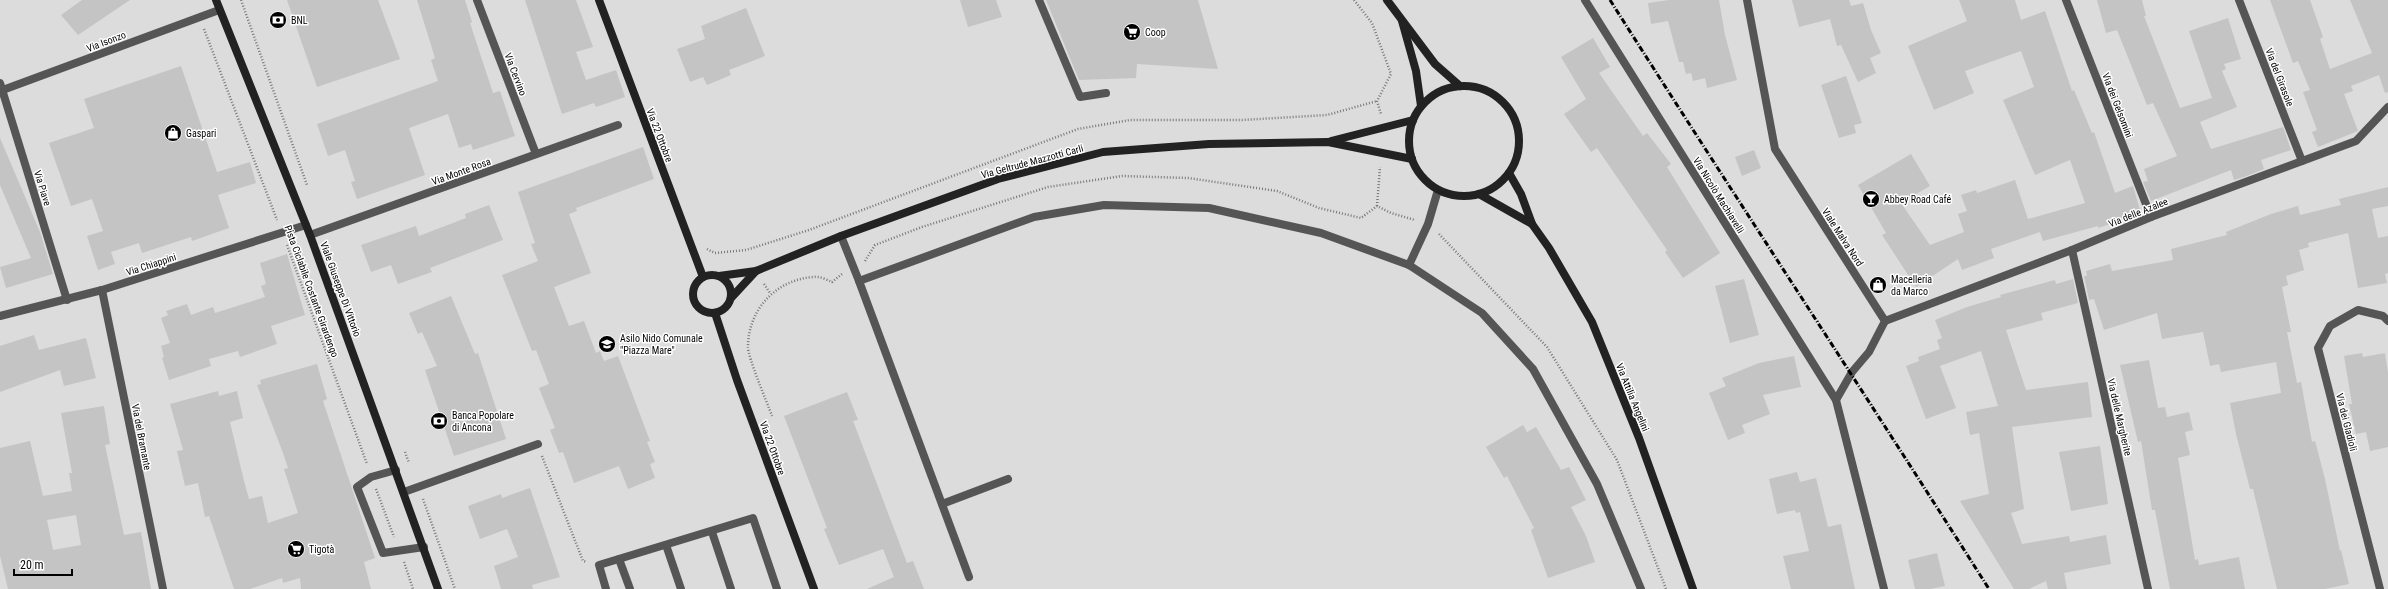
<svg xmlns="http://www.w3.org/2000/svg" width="2388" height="589" font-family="'Roboto Condensed',sans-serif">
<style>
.green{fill:#dcdcdc}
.building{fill:#c4c4c4;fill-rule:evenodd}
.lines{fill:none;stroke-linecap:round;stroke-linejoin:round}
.path{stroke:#777;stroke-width:2.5;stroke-dasharray:1 2;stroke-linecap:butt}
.lane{stroke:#555;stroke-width:8}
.street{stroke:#555;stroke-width:8}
.secondary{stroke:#222;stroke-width:8}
.rail{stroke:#000;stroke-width:3;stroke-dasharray:6 2 1 2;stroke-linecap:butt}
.labels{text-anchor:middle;stroke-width:3;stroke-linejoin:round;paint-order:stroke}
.poi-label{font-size:10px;fill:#000;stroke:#fff;text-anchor:start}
.street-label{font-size:10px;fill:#000;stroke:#fff}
</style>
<rect width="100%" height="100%" fill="#fff"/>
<rect class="green" x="0" y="0" width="2388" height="589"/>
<g class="building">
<polygon points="82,0 130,0 78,35 61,15"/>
<polygon points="287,0 378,0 400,59 317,87"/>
<polygon points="417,0 465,0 472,22 470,23 493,93 500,91 515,136 473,150 471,144 459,148 448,114 409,128 425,175 357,199 351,182 355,181 345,150 328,156 317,124 438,81 431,60 435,58"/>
<polygon points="525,0 576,0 593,47 576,52 586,80 616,70 625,97 596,107 594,103 562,114"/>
<polygon points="960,0 996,0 1002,17 968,27"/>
<polygon points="1046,0 1198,0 1218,69 1137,64 1136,78 1079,80"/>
<polygon points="1669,0 1719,0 1725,35 1737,80 1707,88 1705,78 1693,81 1691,73 1686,74 1683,62 1679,62 1668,21 1651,24 1648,3"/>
<polygon points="1792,0 1849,0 1851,6 1863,3 1871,30 1881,53 1870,58 1876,73 1858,82 1841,45 1837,46 1830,19 1799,27"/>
<polygon points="1959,0 2015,0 2021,20 2045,11 2072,91 2074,90 2092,133 2094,132 2115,193 2133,186 2141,214 2098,228 2098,226 2043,241 2040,232 1991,249 1994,258 1962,270 1958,259 1916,287 1882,235 1886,233 1858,185 1911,154 1930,186 1901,203 1930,245 1964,232 1958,214 1967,211 1961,195 1976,190 1977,193 2015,180 2028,219 2085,203 2070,160 2035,175 2003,100 2034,87 2021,51 1965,71 1974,93 1934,110 1908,46 1967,21"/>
<polygon points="2097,0 2142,0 2146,16 2144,16 2180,108 2212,98 2189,31 2228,18 2241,59 2224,64 2226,69 2222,71 2237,107 2200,122 2211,149 2283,127 2291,150 2261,160 2264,169 2244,177 2234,180 2231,170 2151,201 2143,182 2148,181 2144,169 2177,156 2153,103 2147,105 2117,30 2106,33"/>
<polygon points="2270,0 2310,0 2323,37 2320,39 2330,69 2372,53 2350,0 2388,0 2388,92 2385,93 2379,75 2351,86 2353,91 2344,94 2358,131 2318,147 2312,132 2317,130 2303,92 2310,90 2298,61 2293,63"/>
<polygon points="746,8 765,56 729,70 731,75 707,85 703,77 690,82 677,49 705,39 701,26"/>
<polygon points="1593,38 1610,67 1599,73 1643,136 1647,133 1671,164 1667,167 1720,253 1683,278 1665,252 1667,250 1597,148 1591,152 1564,114 1586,99 1561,57"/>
<polygon points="181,66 217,172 250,162 256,183 218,195 229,228 192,241 191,237 142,253 139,243 111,252 115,264 98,270 87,236 103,231 92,199 71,206 49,143 94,128 84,99"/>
<polygon points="1846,76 1862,123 1854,125 1856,133 1839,138 1821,85"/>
<polygon points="0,138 40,232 53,274 6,288 0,267 31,258 0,185"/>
<polygon points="643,147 654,179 576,208 577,211 569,214 591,273 554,287 569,326 584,321 596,353 600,351 604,361 618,356 650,441 647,442 655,462 650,464 655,478 628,489 619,466 574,483 563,452 559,453 550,430 555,428 539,388 549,384 536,350 532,351 502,275 538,261 531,244 535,243 518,192"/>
<polygon points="1754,150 1761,168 1742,176 1735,157"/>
<polygon points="2388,187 2388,206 2372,209 2378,238 2388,236 2388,273 2385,274 2387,283 2358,288 2348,233 2308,243 2309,247 2299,250 2304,270 2286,276 2288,285 2282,287 2291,332 2287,332 2297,383 2301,382 2312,442 2315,441 2325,479 2340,551 2341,550 2349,584 2325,589 2277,589 2253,489 2250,489 2236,434 2230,403 2281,393 2276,362 2221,372 2219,364 2210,366 2203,332 2162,339 2157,313 2104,330 2094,299 2089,300 2084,276 2087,276 2086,271 2110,264 2112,271 2173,260 2171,249 2227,235 2226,232 2271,214 2298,206 2300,215 2341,205 2339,199"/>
<polygon points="489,205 503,240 430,268 432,272 398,284 391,265 371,272 361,245 416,226 419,236 466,218 465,214"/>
<polygon points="287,254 305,315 271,326 277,344 240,357 238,351 209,359 211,366 169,380 162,358 164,357 161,346 170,343 161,318 168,315 166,311 187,304 191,315 213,307 215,313 265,297 261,286 266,284 260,263"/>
<polygon points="1744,279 1759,335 1730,343 1715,286"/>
<polygon points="2073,279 2078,303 2041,313 2043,320 2006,330 2026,390 2088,382 2092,417 2012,427 2024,509 2011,513 2022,544 2069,536 2070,542 2106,535 2111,564 2064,573 2067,589 2048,589 2046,581 2029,589 2014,589 1960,501 1989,494 1979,433 1970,435 1966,412 1998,406 1981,351 1940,366 1956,408 1926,419 1906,366 1919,361 1918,357 1940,349 1937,340 1942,338 1935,320 1967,307 2001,297 2000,295 2055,280 2056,284"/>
<polygon points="451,296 475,354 478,353 506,439 454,456 425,370 437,366 422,332 418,334 409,313"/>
<polygon points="34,335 39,350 86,338 96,378 64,386 60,370 0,392 0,346"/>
<polygon points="2362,353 2363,357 2385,353 2388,373 2388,447 2370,451 2366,432 2356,434 2349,404 2352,404 2344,356"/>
<polygon points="1794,356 1801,387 1763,395 1770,414 1742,425 1745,433 1728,440 1709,393 1726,386 1722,378 1759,363"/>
<polygon points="2149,360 2158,408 2165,407 2167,417 2189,412 2193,430 2185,432 2190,455 2178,458 2195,560 2198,559 2199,565 2239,557 2245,589 2170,589 2155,510 2152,510 2141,441 2138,442 2120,365"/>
<polygon points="317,364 327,399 323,401 375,558 364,562 371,589 301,589 300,578 283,583 282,578 250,589 234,589 209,516 205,517 198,483 185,486 177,451 183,450 170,404 218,391 219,396 237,391 243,418 230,422 244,481 249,499 262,496 268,523 298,513 284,469 288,468 283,453 257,385 261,384 260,380"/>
<polygon points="847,392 858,420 853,421 855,426 907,563 913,561 924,589 867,589 894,577 883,549 839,565 824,529 827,528 784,416"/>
<path d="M 104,406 L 110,444 L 105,445 L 124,535 L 141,532 L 151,589 L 8,589 L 0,556 L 0,448 L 30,441 L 43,496 L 72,491 L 69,473 L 72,473 L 61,413 ZM 76,515 L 81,545 L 53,550 L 47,520 Z"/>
<polygon points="1523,425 1527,432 1536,427 1561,470 1569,467 1586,500 1571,507 1586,536 1595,562 1548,578 1531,530 1534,528 1507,476 1504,478 1486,447"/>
<polygon points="2100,446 2108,504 2071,511 2059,452"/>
<polygon points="1797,472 1800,482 1816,478 1828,527 1841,524 1855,589 1791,589 1783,556 1809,551 1800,512 1796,513 1795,510 1777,514 1769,479"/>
<polygon points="530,488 560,577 532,585 533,589 501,589 494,566 518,557 507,529 480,539 468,506 501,494 502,498"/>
<polygon points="1937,553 1945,586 1930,589 1915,589 1908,560"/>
</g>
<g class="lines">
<g class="path">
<polyline points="241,0 307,185"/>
<polyline points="1354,0 1372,23 1391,74 1377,101 1381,114"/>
<polyline points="204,29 277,220"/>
<polyline points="1377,206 1380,167"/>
<polyline points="1439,234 1547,347 1617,460 1666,589"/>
<polyline points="287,245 367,464"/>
<polyline points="707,249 715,253 746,250 809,230 1078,129 1130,120 1242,120 1327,115 1377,101"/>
<polyline points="865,261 875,245 922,227 1048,187 1122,176 1188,178 1277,191 1319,208 1361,218 1377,206 1391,213 1415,220"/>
<polyline points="764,284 770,293"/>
<path d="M 772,416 C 767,402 748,358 748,347 C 748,309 777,279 814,277 C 820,276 827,280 832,282 L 842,274"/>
<polyline points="405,452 409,463"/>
<polyline points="542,456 583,561 587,562"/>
<polyline points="376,489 394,537"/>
<polyline points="423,499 455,589"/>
<polyline points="404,562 413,589"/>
</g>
<g class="lane">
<polyline points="1039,0 1080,97 1106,93"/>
<polyline points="396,470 371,477 357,487 383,553 424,547"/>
<polyline points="712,532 731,589"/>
<polyline points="666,545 681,589"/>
<polyline points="619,559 630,589"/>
<polyline points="606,589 599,565 753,518 777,589"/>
</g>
<g class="street">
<polyline points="477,0 536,154"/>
<polyline points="1585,0 1836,400"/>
<polyline points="1747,0 1775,149 1885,321 1869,352 1852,372 1836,400 1884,589"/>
<polyline points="2066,0 2151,217"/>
<polyline points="2239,0 2302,161"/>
<polyline points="0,83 67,300"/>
<polyline points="0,91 219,10"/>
<polyline points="310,235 618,125"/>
<polyline points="841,236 859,281"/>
<polyline points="2072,250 2148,589"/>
<polyline points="1409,265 1428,224 1438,190"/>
<polyline points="102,290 163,589"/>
<polyline points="0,316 102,290 306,225"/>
<polyline points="1885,321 2072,250 2151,217 2356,141 2388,107"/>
<polyline points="404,492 538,444"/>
<polyline points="942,504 1008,479"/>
<polyline points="969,577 859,281 1034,217 1104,205 1209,208 1321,233 1409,265 1482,313 1533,369 1597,484 1641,589"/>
<polyline points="2380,589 2318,348 2330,326 2358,310 2383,316 2388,321"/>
</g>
<g class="secondary">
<polyline points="216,0 310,235 438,589"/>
<polyline points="599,0 703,277"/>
<polyline points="1387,0 1435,64 1460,86"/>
<polyline points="1402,21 1416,71 1421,106"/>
<circle cx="1464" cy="141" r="55"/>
<polyline points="1331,141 1413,120"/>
<polyline points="1509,173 1521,194 1532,224 1549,248 1592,322 1639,438 1693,589"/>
<polyline points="1479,194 1532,224"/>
<circle cx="712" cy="294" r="19"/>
<polyline points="719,276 756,271 841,236 998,179 1103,152 1209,144 1328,142 1412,159"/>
<polyline points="731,298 756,271"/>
<polyline points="715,313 737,380 814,589"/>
</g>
<path class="rail" d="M 1610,0 C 1735,197 1864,392 1989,589"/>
</g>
<defs>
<g id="bank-disc" transform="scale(0.9)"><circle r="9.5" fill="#000" stroke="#fff"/><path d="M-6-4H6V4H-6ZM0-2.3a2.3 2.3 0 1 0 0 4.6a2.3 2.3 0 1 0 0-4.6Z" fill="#fff"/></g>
<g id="supermarket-disc" transform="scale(0.9)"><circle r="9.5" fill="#000" stroke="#fff"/><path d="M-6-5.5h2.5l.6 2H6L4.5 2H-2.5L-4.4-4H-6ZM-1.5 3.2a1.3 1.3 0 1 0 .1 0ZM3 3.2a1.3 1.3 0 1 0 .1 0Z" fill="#fff"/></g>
<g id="shop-disc" transform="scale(0.9)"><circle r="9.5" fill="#000" stroke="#fff"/><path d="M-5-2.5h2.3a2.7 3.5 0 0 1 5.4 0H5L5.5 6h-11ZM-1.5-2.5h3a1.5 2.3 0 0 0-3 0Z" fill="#fff"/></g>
<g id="bar-disc" transform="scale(0.9)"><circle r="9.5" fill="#000" stroke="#fff"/><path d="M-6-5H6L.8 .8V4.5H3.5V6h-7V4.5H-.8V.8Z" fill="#fff"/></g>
<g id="school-disc" transform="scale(0.9)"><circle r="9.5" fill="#000" stroke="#fff"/><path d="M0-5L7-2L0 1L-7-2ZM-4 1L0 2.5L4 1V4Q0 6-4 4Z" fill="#fff"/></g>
</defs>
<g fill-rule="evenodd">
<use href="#bank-disc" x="278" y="20"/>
<use href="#supermarket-disc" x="1132" y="32"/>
<use href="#shop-disc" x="173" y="133"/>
<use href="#bar-disc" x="1871" y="199"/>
<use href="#shop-disc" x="1878" y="285"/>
<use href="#school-disc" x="607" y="344"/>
<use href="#bank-disc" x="439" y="421"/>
<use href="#supermarket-disc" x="296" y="549"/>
</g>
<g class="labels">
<g class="poi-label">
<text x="291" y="24">BNL</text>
<text x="1145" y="36">Coop</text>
<text x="186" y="137">Gaspari</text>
<text x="1884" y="203">Abbey Road Café</text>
<text x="1891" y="283">Macelleria<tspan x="1891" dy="12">da Marco</tspan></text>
<text x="620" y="342">Asilo Nido Comunale<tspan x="620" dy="12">"Piazza Mare"</tspan></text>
<text x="452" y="419">Banca Popolare<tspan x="452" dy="12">di Ancona</tspan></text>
<text x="309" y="553">Tigotà</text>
</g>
<g class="street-label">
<text transform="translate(106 41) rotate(-21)" y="4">Via Isonzo</text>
<text transform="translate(516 74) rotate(69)" y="4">Via Cervino</text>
<text transform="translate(2280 77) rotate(69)" y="4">Via del Girasole</text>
<text transform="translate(2118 105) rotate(69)" y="4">Via dei Gelsomini</text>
<text transform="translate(660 135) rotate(69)" y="4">Via 22 Ottobre</text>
<text transform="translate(1032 161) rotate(-15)" y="4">Via Geltrude Mazzotti Carli</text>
<text transform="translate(461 171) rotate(-20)" y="4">Via Monte Rosa</text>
<text transform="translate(43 188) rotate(73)" y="4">Via Piave</text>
<text transform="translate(1719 195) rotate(58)" y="4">Via Nicolò Machiavelli</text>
<text transform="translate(2138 212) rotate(-22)" y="4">Via delle Azalee</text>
<text transform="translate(1843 237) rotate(57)" y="4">Viale Malva Nord</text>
<text transform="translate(151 264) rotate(-18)" y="4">Via Chiappini</text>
<text transform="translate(341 289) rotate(70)" y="4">Viale Giuseppe Di Vittorio</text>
<text transform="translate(312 291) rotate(70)" y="4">Pista Ciclabile Costante Girardengo</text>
<text transform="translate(1633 397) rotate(68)" y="4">Via Attilia Angelini</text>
<text transform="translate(2120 417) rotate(77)" y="4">Via delle Margherite</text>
<text transform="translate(2347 422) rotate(76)" y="4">Via dei Gladioli</text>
<text transform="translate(142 437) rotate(79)" y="4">Via del Bramante</text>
<text transform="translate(773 448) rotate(70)" y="4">Via 22 Ottobre</text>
</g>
</g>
<path d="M14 569v6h58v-6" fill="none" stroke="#000000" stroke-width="2"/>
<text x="20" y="569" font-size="12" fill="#000000" stroke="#ffffff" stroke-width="3" paint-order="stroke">20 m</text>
</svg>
